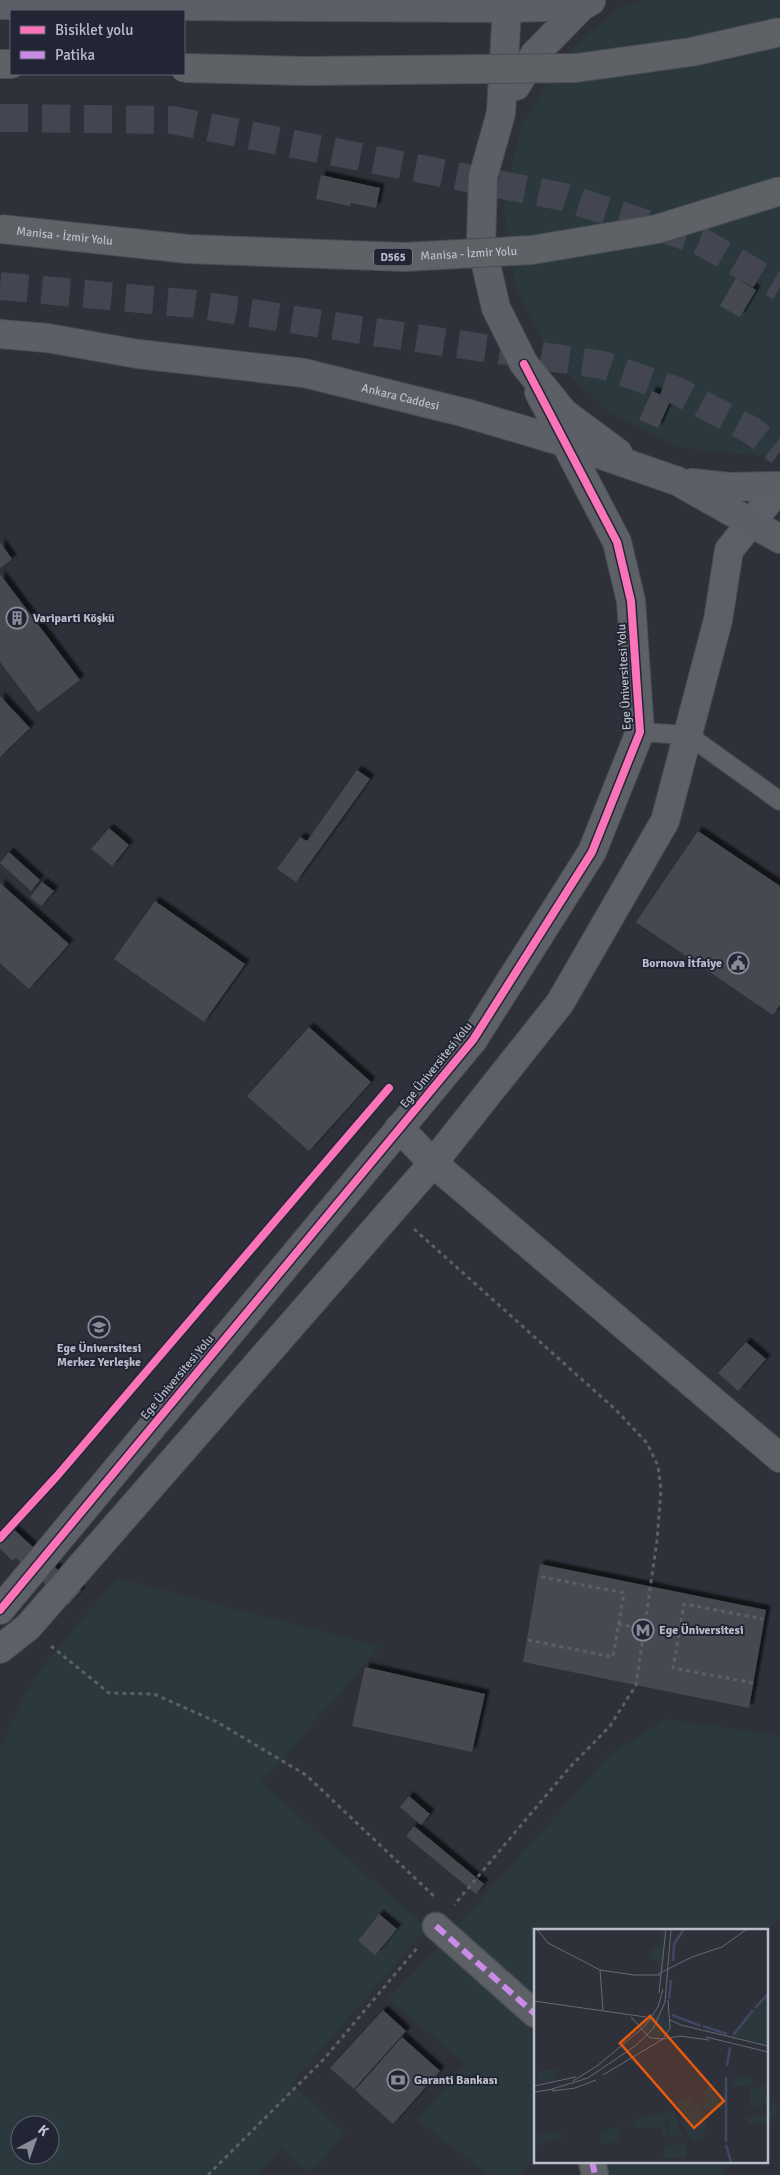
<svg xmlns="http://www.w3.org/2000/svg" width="780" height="2175" font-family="Signika,sans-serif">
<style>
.green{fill:#2b393f;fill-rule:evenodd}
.building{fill:#474951;filter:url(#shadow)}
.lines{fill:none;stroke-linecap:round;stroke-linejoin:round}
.trunk-tunnel{stroke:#434650;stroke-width:28;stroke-dasharray:28 14;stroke-linecap:butt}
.service-casing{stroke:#4a4c53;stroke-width:20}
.pedestrian-casing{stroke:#4a4c53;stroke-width:29}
.minor-casing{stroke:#4a4c53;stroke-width:30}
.secondary-casing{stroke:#4c4e57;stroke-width:30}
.trunk-casing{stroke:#4b4d55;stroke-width:30}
.path{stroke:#5c5f65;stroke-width:3;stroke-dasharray:4 4;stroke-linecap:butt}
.service{stroke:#5e6068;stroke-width:18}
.pedestrian{stroke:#5e6068;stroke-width:26}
.minor{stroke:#5e6068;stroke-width:28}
.secondary{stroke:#5d5f67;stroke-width:28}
.trunk{stroke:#5e6166;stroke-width:28}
.trunk-bridge-casing{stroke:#4b4d55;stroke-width:30;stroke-linecap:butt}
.trunk-bridge{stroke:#5e6166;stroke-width:28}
.quiet{stroke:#ca8be6;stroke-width:6;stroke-dasharray:12 6;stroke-linecap:butt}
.cycleway-casing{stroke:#222634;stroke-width:11}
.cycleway{stroke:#fb73b8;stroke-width:8}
.labels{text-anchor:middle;stroke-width:4;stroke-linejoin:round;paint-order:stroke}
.shield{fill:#222634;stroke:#8c909d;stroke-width:1}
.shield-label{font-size:11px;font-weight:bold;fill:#babdca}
.street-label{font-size:12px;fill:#babdca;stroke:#222634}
.poi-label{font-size:12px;font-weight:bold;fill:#babdca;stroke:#222634;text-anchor:start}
.inset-river{fill:none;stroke:#3f4762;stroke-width:2.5}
.inset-road{fill:none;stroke:#666974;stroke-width:1}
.view{fill:#e8590c;fill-opacity:0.15;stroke:#e8590c;stroke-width:2.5}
.inset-edge{fill:none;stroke:#babdca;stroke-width:2.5}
</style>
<defs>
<filter id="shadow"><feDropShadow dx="4.5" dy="-4.5" stdDeviation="1" flood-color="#0009"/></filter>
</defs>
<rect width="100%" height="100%" fill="#2e313a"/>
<g class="green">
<polygon points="640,0 780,0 780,452 758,456 679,447 608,412 551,357 515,286 504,207 520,129 560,60 621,7"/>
<path d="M 117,1578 L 380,1647 L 261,1783 L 427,1928 L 291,2084 L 345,2133 L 310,2173 L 281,2148 L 257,2175 L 0,2175 L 0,1748 L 25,1695 L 48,1660 ZM 20,2125 L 50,2125 L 50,2155 L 20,2155 Z"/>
<polygon points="666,1719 780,1736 780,1917 766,1931 535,1930 535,2156 520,2175 488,2175 418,2120 466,2064 388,1999 440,1946 612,1753"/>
<polygon points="766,2096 780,2110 766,2125"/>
<polygon points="602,2161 734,2161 722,2175 608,2175"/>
</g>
<g class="building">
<polygon points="321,175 380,188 376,208 351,203 350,206 316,199"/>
<polygon points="736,278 756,290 740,317 720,306"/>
<polygon points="652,391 671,399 658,428 639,420"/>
<polygon points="0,542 12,559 0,568"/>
<polygon points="0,574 80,680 38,712 0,662"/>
<polygon points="0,696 30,728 0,757"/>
<polygon points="357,770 370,779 296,882 277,869 300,837 307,841"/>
<polygon points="109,828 129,845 112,866 91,849"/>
<polygon points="698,831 780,886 780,1005 773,1015 636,922"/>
<polygon points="9,852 40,880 31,891 0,863"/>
<polygon points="42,882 54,891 41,906 30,897"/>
<polygon points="0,883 69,944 29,989 0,963"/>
<polygon points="155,901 245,964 204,1022 114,959"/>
<polygon points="309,1027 371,1082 309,1151 247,1096"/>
<polygon points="746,1342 766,1359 738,1391 718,1373"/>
<polygon points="9,1525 81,1591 68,1605 16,1558 13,1561 0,1549 0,1535"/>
<polygon points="540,1564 766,1610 749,1708 523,1662"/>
<polygon points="365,1667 485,1694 472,1752 352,1726"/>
<polygon points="409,1796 430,1814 421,1825 400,1807"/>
<polygon points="414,1826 484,1884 476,1894 406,1836"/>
<polygon points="379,1914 397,1929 375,1955 358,1941"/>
<polygon points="383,2010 406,2031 354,2089 330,2068"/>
<polygon points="402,2037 440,2071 393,2124 355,2090"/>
</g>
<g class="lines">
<g class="trunk-tunnel">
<polyline points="0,118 172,120 564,197 700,241 780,287"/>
<polyline points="0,286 194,304 361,330 603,365 677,391 751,430 780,452"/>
</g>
<g class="service-casing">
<polyline id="service" points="640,732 688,735 780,801"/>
</g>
<g class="pedestrian-casing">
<g id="pedestrian">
<polyline points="436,1926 535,2014"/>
<polyline points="592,2161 595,2175"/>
</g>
</g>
<g class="minor-casing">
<g id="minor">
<polyline points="399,1128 433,1163 780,1458"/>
<polyline points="0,1610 473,1040 592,852 640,732 631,601 617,542 539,392"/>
<polyline points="0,1649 28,1627 433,1163 560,1003 665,821 718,620 729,550 780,487"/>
</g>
</g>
<g class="secondary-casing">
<g id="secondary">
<polyline points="510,0 507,8 501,113 483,177 481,243 496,308 524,364 564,413 618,453"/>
<polyline points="0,5 507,8 582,6"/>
<polyline points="516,86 535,54 582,6 591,1"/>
<path id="s1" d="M 0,334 L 47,338 L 138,354 L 304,373 L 466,413 L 567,443 L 677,481 L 780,539"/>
<polyline points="692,483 729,487 780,486"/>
</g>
</g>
<g class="trunk-casing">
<polyline id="trunk" points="0,64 11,64"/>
</g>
<g class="path">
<polyline points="414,1229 616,1410 647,1443 658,1466 661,1489 657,1541 636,1685 610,1726 570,1767 454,1905"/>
<polyline points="618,1624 679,1635"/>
<polyline points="528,1640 613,1657 624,1593 538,1576"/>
<polyline points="51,1646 109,1693 154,1694 217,1722 306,1775 436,1898"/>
<polyline points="753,1683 673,1668 684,1604 763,1619"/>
<polyline points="208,2175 324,2059 417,1948"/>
</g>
<use href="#service" class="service"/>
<use href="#pedestrian" class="pedestrian"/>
<use href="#minor" class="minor"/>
<use href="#secondary" class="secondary"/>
<use href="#trunk" class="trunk"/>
<g class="trunk-bridge-casing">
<g id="trunk-bridge">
<polyline points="184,68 306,71 576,68 691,52 780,32"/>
<path id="s2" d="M 0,229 L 188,249 L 404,257 L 532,250 L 657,229 L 780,191"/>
</g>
</g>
<use href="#trunk-bridge" class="trunk-bridge"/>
<g class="quiet">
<polyline points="436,1926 535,2014"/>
<polyline points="592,2161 595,2175"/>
</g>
<g class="cycleway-casing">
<g id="cycleway">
<polyline points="0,1538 57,1476 389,1088"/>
<polyline points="0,1610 473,1040 592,852 640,732 631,601 617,542 524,364"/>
</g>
</g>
<use href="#cycleway" class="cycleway"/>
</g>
<defs>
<g id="building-ring" transform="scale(1.125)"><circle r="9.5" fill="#222634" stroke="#898c98" stroke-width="1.5"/><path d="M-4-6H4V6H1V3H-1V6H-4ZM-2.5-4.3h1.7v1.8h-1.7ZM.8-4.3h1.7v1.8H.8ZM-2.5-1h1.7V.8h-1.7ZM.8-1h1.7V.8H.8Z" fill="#898c98"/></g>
<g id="civic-ring" transform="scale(1.125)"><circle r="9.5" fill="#222634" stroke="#898c98" stroke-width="1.5"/><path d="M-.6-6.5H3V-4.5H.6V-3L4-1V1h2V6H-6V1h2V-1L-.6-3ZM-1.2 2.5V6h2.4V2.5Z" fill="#898c98"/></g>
<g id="university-ring" transform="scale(1.125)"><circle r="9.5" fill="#222634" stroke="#898c98" stroke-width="1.5"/><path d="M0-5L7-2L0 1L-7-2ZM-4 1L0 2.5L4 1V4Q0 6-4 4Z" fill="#898c98"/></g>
<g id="metro-ring" transform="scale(1.125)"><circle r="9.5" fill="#222634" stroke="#898c98" stroke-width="1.5"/><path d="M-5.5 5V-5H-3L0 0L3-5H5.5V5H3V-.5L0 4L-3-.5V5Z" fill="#898c98"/></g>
<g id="bank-ring" transform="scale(1.125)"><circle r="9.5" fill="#222634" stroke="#898c98" stroke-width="1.5"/><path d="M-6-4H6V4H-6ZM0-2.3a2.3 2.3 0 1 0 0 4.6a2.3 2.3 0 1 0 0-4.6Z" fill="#898c98"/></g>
</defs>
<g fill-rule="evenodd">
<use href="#building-ring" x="17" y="618"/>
<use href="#civic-ring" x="738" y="963"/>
<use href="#university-ring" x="99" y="1327"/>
<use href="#metro-ring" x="643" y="1630"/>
<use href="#bank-ring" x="398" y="2080"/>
</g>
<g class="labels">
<rect class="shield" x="374" y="248.5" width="38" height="17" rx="4"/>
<g class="shield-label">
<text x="393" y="261">D565</text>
</g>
<g class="street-label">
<text dy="4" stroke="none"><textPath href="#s2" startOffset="65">Manisa - İzmir Yolu</textPath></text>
<text dy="4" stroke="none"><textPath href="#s2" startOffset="470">Manisa - İzmir Yolu</textPath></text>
<text dy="4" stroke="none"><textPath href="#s1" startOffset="406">Ankara Caddesi</textPath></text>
<text transform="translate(624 677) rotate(-93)" y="4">Ege Üniversitesi Yolu</text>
<text transform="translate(436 1065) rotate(-51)" y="4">Ege Üniversitesi Yolu</text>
<text transform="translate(177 1377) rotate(-50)" y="4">Ege Üniversitesi Yolu</text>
</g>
<g class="poi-label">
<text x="33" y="622">Variparti Köşkü</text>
<text x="722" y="967" text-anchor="end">Bornova İtfaiye</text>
<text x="99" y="1352" text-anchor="middle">Ege Üniversitesi<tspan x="99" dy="14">Merkez Yerleşke</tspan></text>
<text x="659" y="1634">Ege Üniversitesi</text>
<text x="414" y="2084">Garanti Bankası</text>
</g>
</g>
<g transform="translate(534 1929)">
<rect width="234" height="234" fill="#2e313a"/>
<path d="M 128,0 L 132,0 L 128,42 L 124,43 L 125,32 L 117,29 L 118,18 L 126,17 ZM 234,64 L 234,115 L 199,107 ZM110 97a12 12 0 1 1 24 0a12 12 0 1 1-24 0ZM 22,140 L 21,152 L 4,154 L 3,142 ZM 217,147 L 217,157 L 199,157 L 199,148 ZM 182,151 L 181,169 L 188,170 L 188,181 L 180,177 L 180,182 L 174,183 L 174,179 L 169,179 L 169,162 ZM 232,156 L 230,166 L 233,166 L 233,176 L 228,176 L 228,185 L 234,185 L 234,192 L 214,195 L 213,188 L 225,187 L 225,177 L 216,177 L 215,164 L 218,159 ZM 157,165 L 157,175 L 168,175 L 168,185 L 172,186 L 170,210 L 166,209 L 164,213 L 154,207 L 144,179 L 144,172 ZM 139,181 L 148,208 L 143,210 L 143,206 L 135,206 L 135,190 L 130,190 L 132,207 L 128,207 L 128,199 L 102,199 L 102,196 L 89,195 ZM 86,197 L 86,213 L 66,214 L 67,204 ZM 7,204 L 27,206 L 27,209 L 4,217 L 2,209 ZM 136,214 L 152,216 L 152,229 L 129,229 L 131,217 L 136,218 Z" fill="#2b393f"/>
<path class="inset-river" d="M 139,32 L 140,15 L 150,0M 135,70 L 137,51M 221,79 L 234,65M 138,86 L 167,97M 169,97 L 193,105M 199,106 L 219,81M 193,137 L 196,118M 192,148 L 192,213M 192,216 L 197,233"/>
<path class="inset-road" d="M 3,0 L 14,14 L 66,41 L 69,81M 66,41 L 100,46 L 126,46M 124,45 L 158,28 L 188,18 L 213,0M 125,64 L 132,0M 0,72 L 112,88M 97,88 L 116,109 L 129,110 L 136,99 L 134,71M 136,91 L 147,96 L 234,117M 172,108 L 234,123M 84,115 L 109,94M 69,146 L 129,110 L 146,107 L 175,111M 39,152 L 63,137 L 111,97 L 124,78 L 129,60M 0,157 L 42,148M 18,160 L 54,149 L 101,117 L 119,100 L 131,73 L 137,0M 18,162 L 41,159 L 62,151M 0,163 L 20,160"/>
<path class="view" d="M 116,87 L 190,172 L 160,199 L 86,114 Z"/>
<rect width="234" height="234" class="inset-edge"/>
</g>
<rect x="10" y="10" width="175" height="65" fill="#222634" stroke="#5f6270"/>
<rect x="20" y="26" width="25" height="8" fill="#fb73b8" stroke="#5f6270"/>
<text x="55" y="35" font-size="15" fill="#babdca">Bisiklet yolu</text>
<rect x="20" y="51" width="25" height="8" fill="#ca8be6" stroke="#5f6270"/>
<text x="55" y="60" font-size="15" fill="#babdca">Patika</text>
<g transform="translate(35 2140) rotate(41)"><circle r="24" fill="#222634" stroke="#5f6270"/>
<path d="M0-4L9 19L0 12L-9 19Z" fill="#898c98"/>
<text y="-8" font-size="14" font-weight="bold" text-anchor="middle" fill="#babdca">K</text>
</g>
</svg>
